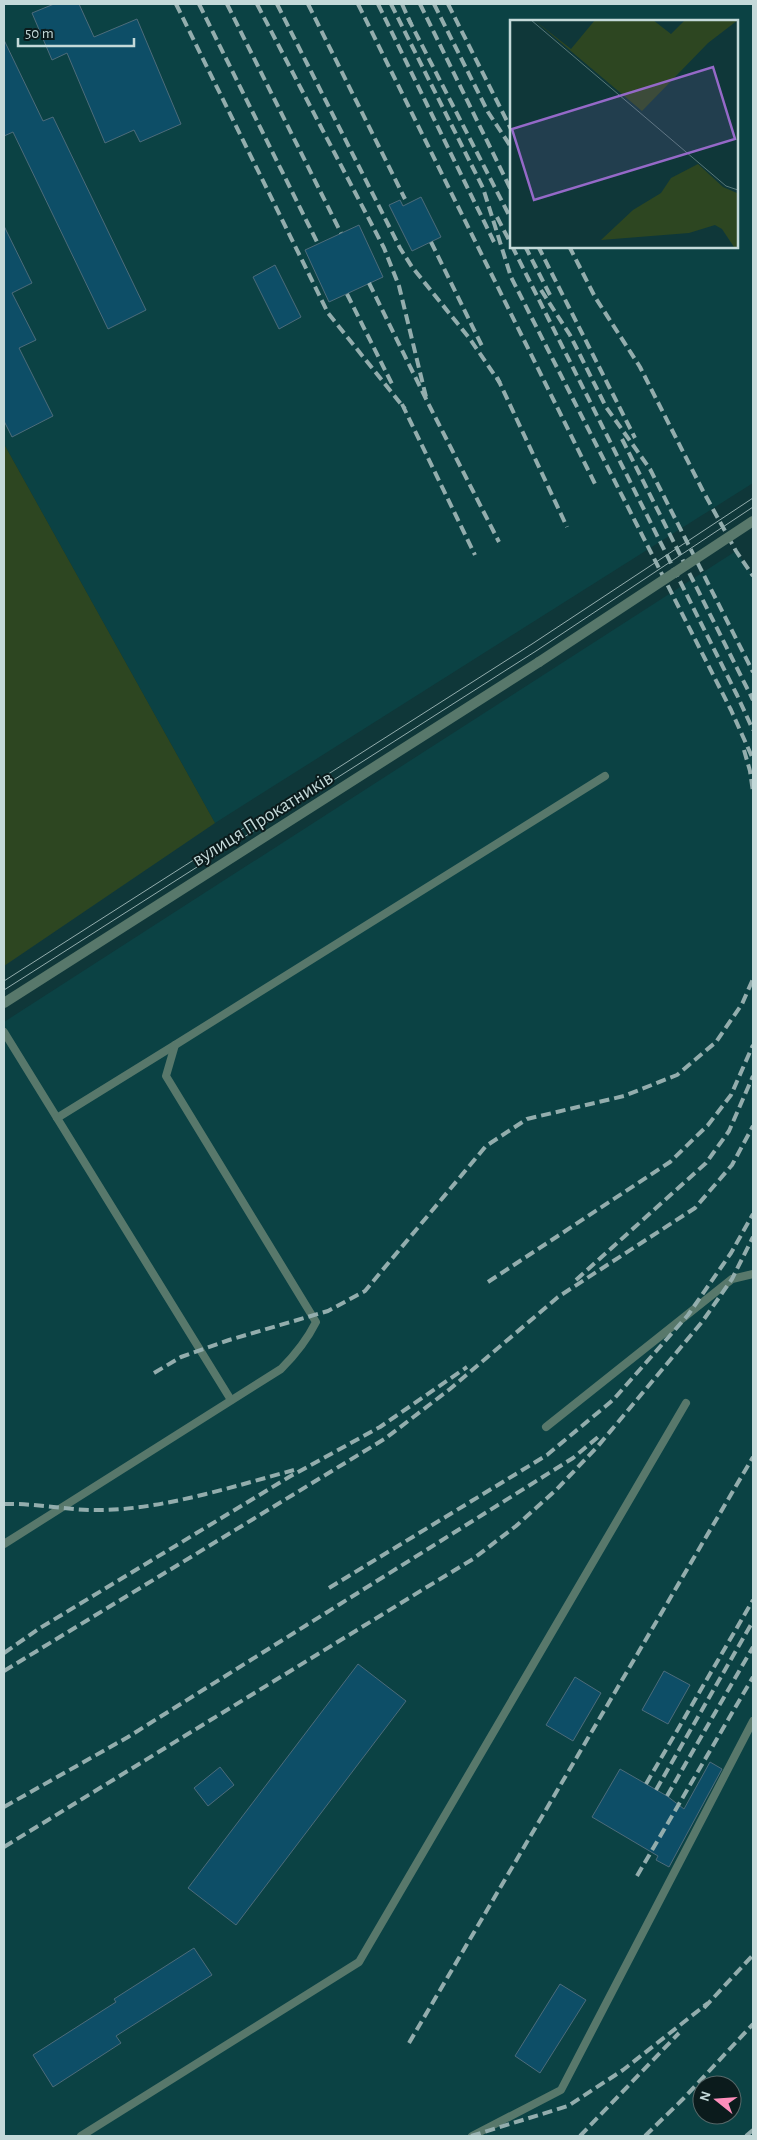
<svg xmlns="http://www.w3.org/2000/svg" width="757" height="2140" font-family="'Alegreya Sans',sans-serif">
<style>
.built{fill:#0b4244;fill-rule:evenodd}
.green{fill:#2d4621}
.building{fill:#0d4e67;stroke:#4d6c7b}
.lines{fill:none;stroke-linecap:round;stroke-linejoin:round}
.lane{stroke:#58786b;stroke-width:8}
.street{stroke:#58786b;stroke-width:10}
.tram{stroke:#93adad;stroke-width:1}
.rail{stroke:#93adad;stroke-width:4;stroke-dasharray:10 5;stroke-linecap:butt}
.street-bridge{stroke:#58786b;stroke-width:10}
.labels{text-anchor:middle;stroke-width:4;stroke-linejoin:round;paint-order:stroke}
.street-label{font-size:20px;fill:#c4d9d9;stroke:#0b1b1c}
.inset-road{fill:none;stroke:#577879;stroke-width:1}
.view{fill:#9569c8;fill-opacity:0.15;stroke:#9569c8;stroke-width:2.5}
.inset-edge{fill:none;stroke:#c4d9d9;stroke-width:2.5}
</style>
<rect width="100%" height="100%" fill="#0f3739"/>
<g class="built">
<path d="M 4,4 L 753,4 L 753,483 L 215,823 L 4,444 ZM 511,21 L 736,21 L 736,246 L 511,246 Z"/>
<path d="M 736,551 L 753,576 L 753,2136 L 4,2136 L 4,1022 ZM 702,2085 L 732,2085 L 732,2115 L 702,2115 Z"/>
</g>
<polygon class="green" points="4,444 215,823 4,966"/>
<g class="building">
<polygon points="54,4 79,4 94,37 137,19 181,124 140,142 134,130 105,143 67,53 52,60 32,13"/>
<polygon points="4,40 43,121 53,117 146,310 108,329 13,132 4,136"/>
<polygon points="421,197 441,237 412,251 389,205 400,200 403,206"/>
<polygon points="359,225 383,277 329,302 305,250"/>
<polygon points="4,226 32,283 12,293 36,340 19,348 53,416 12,437 4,421"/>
<polygon points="275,265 301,317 279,329 253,277"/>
<polygon points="358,1664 406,1701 236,1925 188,1888"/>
<polygon points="664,1671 690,1685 668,1724 642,1710"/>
<polygon points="575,1677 601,1693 573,1741 546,1725"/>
<polygon points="710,1762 722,1769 669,1867 656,1860 658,1856 592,1817 620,1769 667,1796 684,1809"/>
<polygon points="220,1767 234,1785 208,1806 194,1788"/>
<polygon points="194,1948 212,1975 116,2036 121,2043 53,2087 33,2055 116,2002 114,1999"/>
<polygon points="560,1984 586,2000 540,2073 515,2056"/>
</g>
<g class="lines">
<g class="lane">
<polyline points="4,1032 231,1400"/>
<polyline points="57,1118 175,1045"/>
<polyline points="546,1427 732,1279 753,1274"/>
<path d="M 4,1544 L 281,1369 C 296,1354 307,1340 316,1322 L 166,1076 L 175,1045 L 605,776"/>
<polyline points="81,2136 359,1962 686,1403"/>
<polyline points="472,2136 561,2090 753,1721"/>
</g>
<polyline class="street" points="4,1003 539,662"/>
<g class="tram">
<polyline points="4,981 532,644 753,498"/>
<polyline points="4,990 536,651 753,507"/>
</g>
<g class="rail">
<polyline points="176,4 328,313 405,409"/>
<polyline points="199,4 318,244"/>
<polyline points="227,4 341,233"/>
<polyline points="257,4 384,248 399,286 427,401"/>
<polyline points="277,4 400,248 412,267 470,339 500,383"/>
<polyline points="308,4 405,199"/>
<polyline points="358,4 597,488"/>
<polyline points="378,4 494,242"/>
<polyline points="391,4 483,188 511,277 731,710 753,759"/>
<polyline points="402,4 411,24"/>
<polyline points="420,4 511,190"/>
<polyline points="434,4 488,112 511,147"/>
<polyline points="448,4 511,129"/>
<polyline points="408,18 511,219"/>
<polyline points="497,217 511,244"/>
<polyline points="431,242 483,348"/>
<polyline points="512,246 737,695 753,730"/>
<polyline points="525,246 550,295"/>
<polyline points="538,246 635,438"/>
<polyline points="569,246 595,297 640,367 703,491 736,551 753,576"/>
<polyline points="369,283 427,401 499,542"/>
<polyline points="541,290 570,335 606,407 650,469 753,672"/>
<polyline points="347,294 392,384"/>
<polyline points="497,377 567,527"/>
<polyline points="402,404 475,555"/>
<polyline points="622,439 753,700"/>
<polyline points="744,750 750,771 753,792"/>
<polyline points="576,1280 706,1163 729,1131 753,1076"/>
<polyline points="488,1282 670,1162 708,1125 731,1095 753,1045"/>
<polyline points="154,1373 181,1357 229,1340 328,1311 365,1291 486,1146 527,1119 624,1096 677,1075 716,1042 742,1004 753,979"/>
<path d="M 4,1504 C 37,1503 70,1511 103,1510 C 164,1509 235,1486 294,1470"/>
<polyline points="329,1588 547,1455 613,1400 688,1315 731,1253 753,1214"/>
<polyline points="4,1653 40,1628 289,1477 380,1427 467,1367"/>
<polyline points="4,1671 386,1438 450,1389 558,1297 695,1208 732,1165 753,1126"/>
<polyline points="646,1784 753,1600"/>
<polyline points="656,1790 753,1621"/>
<polyline points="667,1796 753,1647"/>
<polyline points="4,1807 128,1737 573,1458 598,1437"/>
<polyline points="4,1847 427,1587 473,1559 516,1526 557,1489 598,1446 702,1322 732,1279 753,1237"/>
<polyline points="637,1876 753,1677"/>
<polyline points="704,2008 753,1955"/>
<polyline points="409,2043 753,1457"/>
<polyline points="471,2136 568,2106 623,2070 708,2003"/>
<polyline points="580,2136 679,2033"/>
<polyline points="645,2136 684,2098 753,2024"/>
<polyline points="746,2136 753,2130"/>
</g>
<polyline class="street-bridge" points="539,662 753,521"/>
</g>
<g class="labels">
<g class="street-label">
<text transform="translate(262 818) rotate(-32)" y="7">вулиця Прокатників</text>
</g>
</g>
<g transform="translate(510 20)">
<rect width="228" height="228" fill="#0f3739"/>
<path d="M 24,0 L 61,29 L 85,0 L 143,0 L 161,14 L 175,0 L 228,0 L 198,23 L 132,91 ZM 188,144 L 213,167 L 227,173 L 227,227 L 224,227 L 212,209 L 205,205 L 179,213 L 91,220 L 123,190 L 151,173 L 161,158 Z" fill="#2d4621"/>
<path class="inset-road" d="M 21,0 L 216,166 L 228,170"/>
<path class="view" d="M 203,47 L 225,119 L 24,180 L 2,109 Z"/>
<rect width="228" height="228" class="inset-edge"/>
</g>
<rect width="757" height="2140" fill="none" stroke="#c4d9d9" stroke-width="10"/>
<g transform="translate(717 2100) rotate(287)"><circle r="24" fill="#0b1b1c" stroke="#556768"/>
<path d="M0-4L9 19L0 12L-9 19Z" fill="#fe8ebb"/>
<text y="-8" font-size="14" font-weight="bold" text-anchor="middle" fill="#c4d9d9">N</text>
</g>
<path d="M18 38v8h116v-8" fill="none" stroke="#c4d9d9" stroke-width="2.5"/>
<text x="25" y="38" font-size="15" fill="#c4d9d9" stroke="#0b1b1c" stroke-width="4" paint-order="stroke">50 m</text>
</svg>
